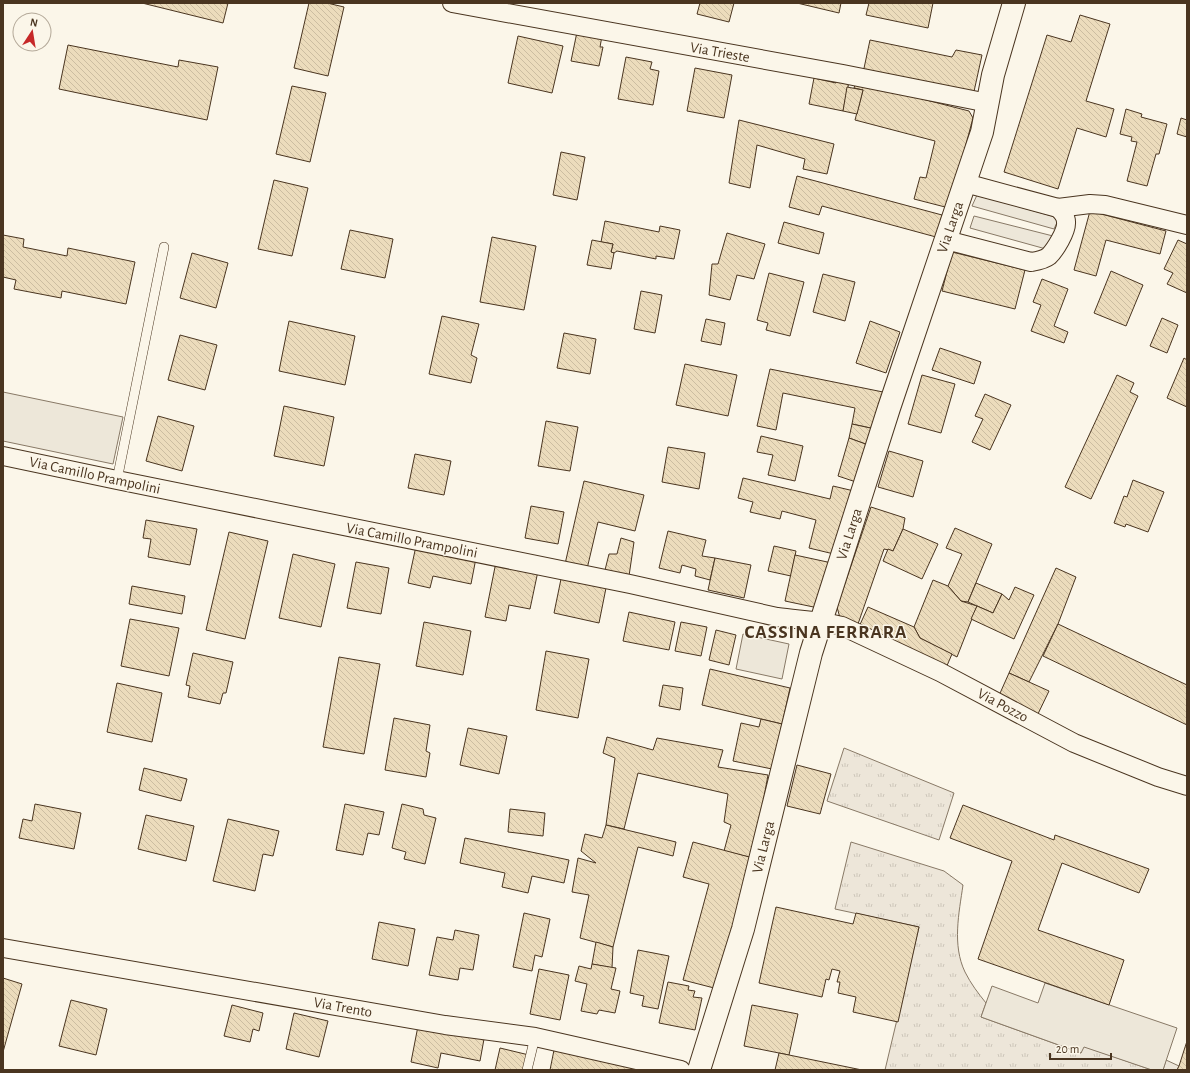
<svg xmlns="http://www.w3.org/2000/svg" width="1190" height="1073" font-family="'Alegreya Sans',sans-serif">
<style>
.grass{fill:url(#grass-tufts);stroke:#887966}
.parking{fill:#ede7d9;stroke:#887966}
.building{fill:url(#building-back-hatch);stroke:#4a3520}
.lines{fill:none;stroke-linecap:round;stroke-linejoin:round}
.service-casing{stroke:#4a3520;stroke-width:10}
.minor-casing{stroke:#4a3520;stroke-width:20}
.tertiary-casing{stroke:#4a3520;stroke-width:24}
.service{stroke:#fbf6e9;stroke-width:9}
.minor{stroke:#fbf6e9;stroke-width:18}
.tertiary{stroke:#fbf6e9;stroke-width:22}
.labels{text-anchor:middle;stroke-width:3;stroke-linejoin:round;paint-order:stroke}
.street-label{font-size:15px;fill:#4a3520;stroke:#fbf6e9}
.district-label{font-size:19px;font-weight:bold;letter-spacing:1px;fill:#4a3520;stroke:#fbf6e9}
</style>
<defs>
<pattern id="grass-tufts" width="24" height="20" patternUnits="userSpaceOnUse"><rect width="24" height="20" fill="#ede6d9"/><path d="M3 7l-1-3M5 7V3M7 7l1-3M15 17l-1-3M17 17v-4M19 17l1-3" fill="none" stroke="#cdc6ba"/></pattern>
<pattern id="building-back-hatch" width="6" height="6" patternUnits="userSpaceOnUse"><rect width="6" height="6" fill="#ecdcbc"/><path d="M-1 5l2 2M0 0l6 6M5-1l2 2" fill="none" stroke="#ccbda1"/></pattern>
</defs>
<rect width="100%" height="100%" fill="#fbf6e9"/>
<g class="grass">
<polygon points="844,748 954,793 939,840 827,801"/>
<path d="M 851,842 L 944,871 L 963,885 C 959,913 952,945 965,972 C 971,984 978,993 986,1003 L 981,1017 L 1081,1053 L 1083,1046 L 1152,1070 L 885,1070 L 919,927 L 835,909 Z"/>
<polygon points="1166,1060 1179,1066 1177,1070 1163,1070"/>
</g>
<g class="parking">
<polygon points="977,195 1059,218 1054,229 972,206"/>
<polygon points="974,216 1053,236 1046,249 970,228"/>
<polygon points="3,392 123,417 113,464 3,441"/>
<polygon points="743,634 789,644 782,679 736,669"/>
<polygon points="1045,983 1177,1028 1163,1070 1152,1070 1084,1047 1081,1053 981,1017 992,986 1038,1003"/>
</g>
<g class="building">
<polygon points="142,3 228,3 223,23"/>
<polygon points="309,3 327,3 344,7 328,76 294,68"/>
<polygon points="700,3 734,3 729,22 697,14"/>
<polygon points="797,3 841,3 839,13"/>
<polygon points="869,3 933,3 928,28 866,15"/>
<polygon points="1080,15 1110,24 1086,101 1114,109 1106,137 1077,128 1058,189 1004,172 1047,35 1071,42"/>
<polygon points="577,32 602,36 600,47 603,47 599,66 571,61"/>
<polygon points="518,36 563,46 552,93 508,83"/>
<polygon points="870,40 952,57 956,50 982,55 973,96 863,73"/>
<polygon points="68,45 178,67 179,60 218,67 207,120 59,89"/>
<polygon points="626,57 652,62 650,69 659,71 653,105 618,99"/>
<polygon points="695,68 732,75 724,118 687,111"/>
<polygon points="814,78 836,83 836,80 849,82 843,111 809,104"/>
<polygon points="856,82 969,111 973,118 949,208 914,199 920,177 926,178 935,141 855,120 863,90 854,88"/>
<polygon points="292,86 326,93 310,162 276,154"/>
<polygon points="847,87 863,90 857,114 843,111"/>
<polygon points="1126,109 1142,114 1141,117 1167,124 1159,154 1156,154 1147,186 1127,181 1137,142 1131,141 1132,137 1120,134"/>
<polygon points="1181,118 1187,120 1187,137 1177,134"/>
<polygon points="739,120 834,144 827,174 803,169 805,159 757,145 750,188 729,183"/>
<polygon points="561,152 585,157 577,200 553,195"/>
<polygon points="797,176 942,215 936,237 822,206 819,215 789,207"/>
<polygon points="274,180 308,188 292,256 258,249"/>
<polygon points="1090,211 1166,231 1160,254 1106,240 1096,276 1074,270"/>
<polygon points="605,221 659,232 660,226 680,230 674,259 656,256 656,259 617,251 614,253 611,252 613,244 601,242"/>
<polygon points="784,222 824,233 819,254 778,243"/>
<polygon points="350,230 393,239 385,278 341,269"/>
<polygon points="727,233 765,244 754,279 737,275 730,300 709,295 712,264 718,264"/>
<polygon points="3,235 24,239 23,247 67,256 68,248 135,262 126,304 62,291 61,298 14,289 16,280 3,277"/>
<polygon points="492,237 536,246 524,310 480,302"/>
<polygon points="592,240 613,244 611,252 614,253 611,269 587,265"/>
<polygon points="1178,240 1187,244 1187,293 1167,284 1173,273 1164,269"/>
<polygon points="952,252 1025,270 1015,309 942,291"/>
<polygon points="192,253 228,263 216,308 180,298"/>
<polygon points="1111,271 1143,285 1126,326 1094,313"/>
<polygon points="769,273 804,282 790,336 766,330 768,323 757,320"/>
<polygon points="823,274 855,282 845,321 813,312"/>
<polygon points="1042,279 1068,289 1054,326 1068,332 1064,343 1031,331 1041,305 1033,302"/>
<polygon points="641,291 662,295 655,333 634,329"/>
<polygon points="442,316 479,324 471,355 477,358 471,383 429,374"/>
<polygon points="1162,318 1178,325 1167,353 1150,346"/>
<polygon points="706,319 725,323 721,345 701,341"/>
<polygon points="289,321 355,336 345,385 279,371"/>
<polygon points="870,321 900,332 886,373 856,363"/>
<polygon points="564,333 596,339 590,374 557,368"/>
<polygon points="180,335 217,345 205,390 168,380"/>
<polygon points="940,348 981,362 974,384 932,370"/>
<polygon points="1184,358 1187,360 1187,407 1167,398"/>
<polygon points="685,364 737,375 728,416 676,405"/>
<polygon points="770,369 883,392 875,429 852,424 855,408 783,393 776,430 757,426"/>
<polygon points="922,375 955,384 941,433 908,424"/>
<polygon points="1117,375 1134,383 1130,392 1138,396 1091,499 1065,487"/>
<polygon points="985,394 1011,405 990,450 972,442 983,419 975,416"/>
<polygon points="284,406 334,417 324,466 274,456"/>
<polygon points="158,416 194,426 182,471 146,461"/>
<polygon points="546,421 578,427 570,471 538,466"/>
<polygon points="852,424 875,429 871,446 849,438"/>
<polygon points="761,436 803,446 795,481 768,475 773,455 757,452"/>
<polygon points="849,438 871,446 859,483 838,476"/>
<polygon points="668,447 705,453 699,489 662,482"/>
<polygon points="889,451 923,461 913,497 878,487"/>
<polygon points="415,454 451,461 444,495 408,488"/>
<polygon points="743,478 830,499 833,486 854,491 838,555 809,548 816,520 782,511 780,519 750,512 753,502 738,498"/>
<polygon points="1133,480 1164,492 1148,532 1126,524 1125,527 1114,523 1124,496 1127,497"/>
<polygon points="584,481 644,495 635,531 598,522 587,569 565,564"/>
<polygon points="531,506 564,512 558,544 525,538"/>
<polygon points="871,507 905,518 903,529 893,551 884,549 858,624 840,618 837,607"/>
<polygon points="146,520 197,529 190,565 148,557 151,539 143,538"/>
<polygon points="955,528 992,544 968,602 961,601 948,586 962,554 946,548"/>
<polygon points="903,529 938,544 922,579 883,561 888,549 893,551"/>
<polygon points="668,531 706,540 702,556 715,558 710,580 695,576 696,569 682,565 680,573 659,568"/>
<polygon points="229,532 268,541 245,639 206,630"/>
<polygon points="621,538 634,542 629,576 605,570 609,554 617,554"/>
<polygon points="416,546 476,558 471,584 433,576 430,588 408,583"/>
<polygon points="774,546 796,551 791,576 768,571"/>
<polygon points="293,554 335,564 321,627 279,618"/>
<polygon points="795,555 832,563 823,609 785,601"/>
<polygon points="715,558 751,565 744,598 708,590"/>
<polygon points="356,562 389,568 381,614 347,608"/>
<polygon points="496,562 538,571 530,609 509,605 506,621 485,617"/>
<polygon points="1056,568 1076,577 1058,624 1029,682 1009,673"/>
<polygon points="561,579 606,588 599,623 554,613"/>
<polygon points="933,580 948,586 961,601 977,606 957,657 920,638 914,627"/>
<polygon points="976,583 1002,594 993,613 968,602"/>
<polygon points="132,586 185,596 182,614 129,604"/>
<polygon points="1015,587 1034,595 1014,639 971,619 977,606 993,613 1002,594 1009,600"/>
<polygon points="868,607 914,627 920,638 952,654 946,668 858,629"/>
<polygon points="629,612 675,622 669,650 623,641"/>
<polygon points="130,619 179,628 169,676 121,666"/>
<polygon points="424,622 471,631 463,675 416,666"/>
<polygon points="681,622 707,627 701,656 675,651"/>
<polygon points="1058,624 1187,685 1187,725 1043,656"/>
<polygon points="716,630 736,635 729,665 709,660"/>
<polygon points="546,651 589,659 578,718 536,710"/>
<polygon points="193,653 233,662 226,693 223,693 220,704 188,697 190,686 186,685"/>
<polygon points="339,657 380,664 364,754 323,747"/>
<polygon points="710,669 790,688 782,724 702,705"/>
<polygon points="1009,673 1049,691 1036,718 997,700"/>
<polygon points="117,683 162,693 152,742 107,732"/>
<polygon points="663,685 683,688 680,710 659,706"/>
<polygon points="394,718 430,725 426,751 430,753 426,777 385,770"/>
<polygon points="761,719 782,724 772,769 733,761 741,723 759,727"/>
<polygon points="468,728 507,736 499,774 460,765"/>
<polygon points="607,737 653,750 657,738 723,750 718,767 768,775 753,858 724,851 731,825 724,822 728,794 638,773 624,829 606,825 615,758 603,753"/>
<polygon points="797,765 831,774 820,814 787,806"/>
<polygon points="144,768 187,779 181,801 139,790"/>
<polygon points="35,804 81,813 74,849 19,838 23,819 32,821"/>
<polygon points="345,804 384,812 379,835 368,833 363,855 336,850"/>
<polygon points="402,804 423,809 424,815 436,818 425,864 404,859 406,852 392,848"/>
<polygon points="963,805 1054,840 1055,835 1149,869 1139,893 1062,863 1038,930 1124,960 1109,1005 978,959 1012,861 950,838"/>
<polygon points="510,809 545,813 543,836 508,832"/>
<polygon points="146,815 194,826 186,861 138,849"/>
<polygon points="228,819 279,831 273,856 263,854 255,891 213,881"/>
<polygon points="606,825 676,842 673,856 638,847 613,947 580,938 589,895 572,892 578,858 596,863 581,851 585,834 602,838"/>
<polygon points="465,838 569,860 564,883 532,876 528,893 502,887 505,873 460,863"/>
<polygon points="693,842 753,858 718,989 683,980 709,884 683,877"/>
<polygon points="776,907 853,924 856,913 919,927 898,1022 853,1012 856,997 838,993 840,982 837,982 840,971 832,969 829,980 826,979 822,997 759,983"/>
<polygon points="524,913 550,919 542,957 535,955 532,971 513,967"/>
<polygon points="379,922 415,929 408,966 372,959"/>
<polygon points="455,930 479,935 473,970 460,968 458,980 429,975 437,937 453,940"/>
<polygon points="596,942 613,947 612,968 592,964"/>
<polygon points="638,950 669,956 658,1009 642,1006 644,996 630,993"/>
<polygon points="592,964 616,968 611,989 620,991 615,1013 599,1010 597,1014 581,1011 587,984 575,981 579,966 591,969"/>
<polygon points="539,969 569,975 560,1020 530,1014"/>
<polygon points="3,978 22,984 3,1052"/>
<polygon points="668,982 689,986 688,990 695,991 693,997 702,998 695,1030 659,1023"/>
<polygon points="71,1000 107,1009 96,1055 59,1046"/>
<polygon points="232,1005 263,1013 259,1031 253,1029 250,1042 224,1036"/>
<polygon points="752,1005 798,1014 789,1055 744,1046"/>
<polygon points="294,1013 328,1021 319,1057 286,1049"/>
<polygon points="418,1026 484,1039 480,1061 441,1053 438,1068 411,1062"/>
<polygon points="1187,1041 1187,1070 1177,1070 1179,1066"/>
<polygon points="500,1048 529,1055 525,1070 495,1070"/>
<polygon points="554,1050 641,1070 550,1070"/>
<polygon points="779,1053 789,1055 862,1070 775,1070"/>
</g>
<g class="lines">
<g class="service-casing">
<g id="service">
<polyline points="117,480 164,247"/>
<polyline points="527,1070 535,1037"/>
</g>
</g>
<g class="minor-casing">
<g id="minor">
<polyline points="452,3 843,74 988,103"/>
<polyline points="965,183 1058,208 1090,204 1105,205 1187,225"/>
<path d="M 946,240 L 1031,262 C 1037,261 1044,260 1049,256 C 1055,250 1067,231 1066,222 C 1066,216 1062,212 1058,208"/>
<path d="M 3,456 L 117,480 L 630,584 L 777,617 C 798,620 821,620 842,626 L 940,672 L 1074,743 L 1158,777 L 1187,786"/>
<polyline points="3,948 445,1025 535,1037 681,1070"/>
</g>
</g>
<g class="tertiary-casing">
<polyline id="tertiary" points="699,1070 743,929 811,653 889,408 982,132 993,75 1014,3"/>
</g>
<use href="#service" class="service"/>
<use href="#minor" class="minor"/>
<use href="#tertiary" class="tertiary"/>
</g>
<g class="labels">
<g class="street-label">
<text transform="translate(720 52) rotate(10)" y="5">Via Trieste</text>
<text transform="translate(950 227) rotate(-71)" y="5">Via Larga</text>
<text transform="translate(95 475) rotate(12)" y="5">Via Camillo Prampolini</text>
<text transform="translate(849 534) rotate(-72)" y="5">Via Larga</text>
<text transform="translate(412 540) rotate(11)" y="5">Via Camillo Prampolini</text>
<text transform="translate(1003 705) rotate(28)" y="5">Via Pozzo</text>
<text transform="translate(763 847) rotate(-76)" y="5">Via Larga</text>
<text transform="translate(343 1007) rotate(10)" y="5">Via Trento</text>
</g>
<g class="district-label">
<text x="826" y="638">CASSINA FERRARA</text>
</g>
</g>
<rect width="1190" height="1073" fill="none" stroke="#4a3520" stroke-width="8"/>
<g transform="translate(32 32) rotate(12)"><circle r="19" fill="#fbf6e9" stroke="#b4a999"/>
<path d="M0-3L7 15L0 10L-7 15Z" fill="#c62828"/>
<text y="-6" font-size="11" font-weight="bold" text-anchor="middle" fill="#4a3520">N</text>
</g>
<path d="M1050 1053v6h61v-6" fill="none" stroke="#4a3520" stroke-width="2"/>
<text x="1056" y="1053" font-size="12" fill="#4a3520" stroke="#fbf6e9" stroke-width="3" paint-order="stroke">20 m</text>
</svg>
